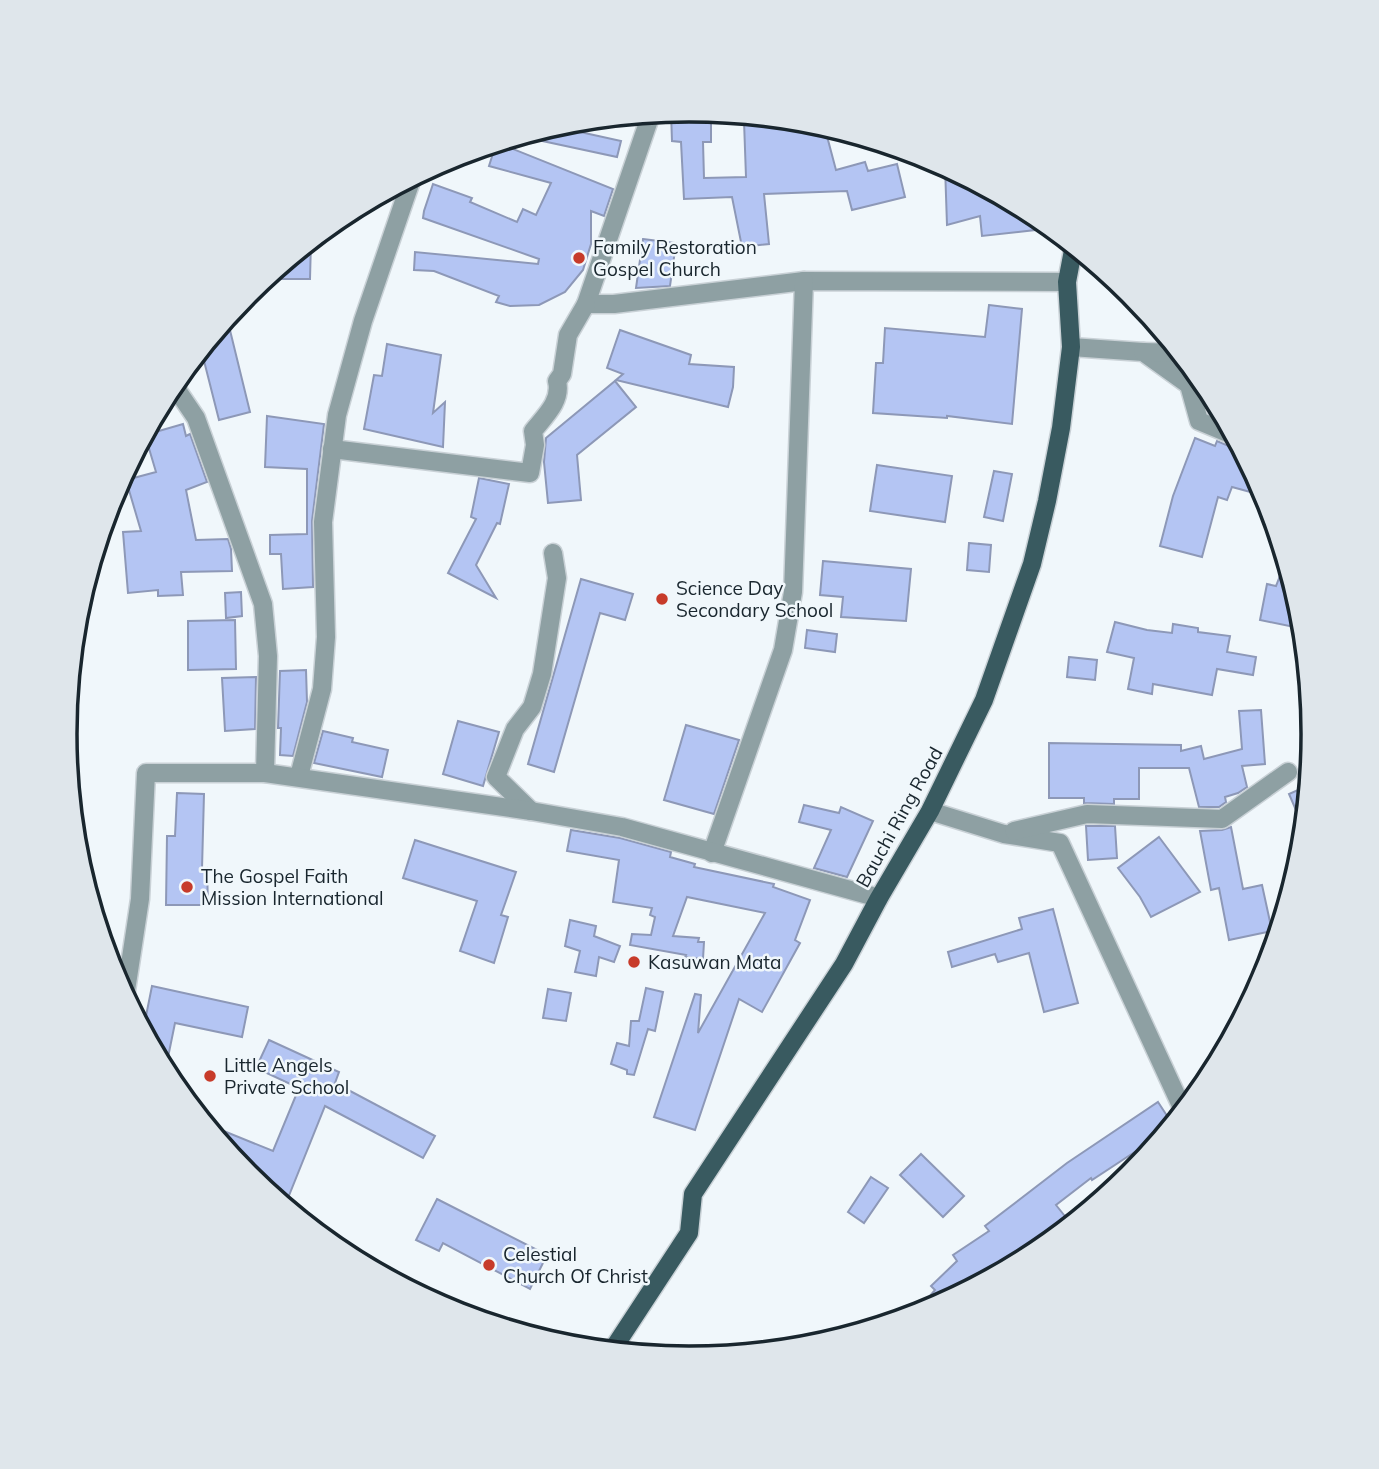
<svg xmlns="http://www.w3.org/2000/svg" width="1379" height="1469" font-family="Mulish,sans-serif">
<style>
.building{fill:#b4c5f3;stroke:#8d98b7;stroke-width:2}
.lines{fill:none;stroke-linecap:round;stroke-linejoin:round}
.street-casing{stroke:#c9d1d6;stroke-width:21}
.primary-casing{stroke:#c9d1d6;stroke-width:21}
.street{stroke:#8ea0a3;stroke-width:18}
.primary{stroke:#395a60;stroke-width:18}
.poi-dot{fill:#c73b2a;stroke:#f0f7fb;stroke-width:2.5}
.labels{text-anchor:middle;stroke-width:5;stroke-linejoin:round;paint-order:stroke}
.poi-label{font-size:19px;fill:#19262e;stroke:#f0f7fb;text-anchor:start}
.street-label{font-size:19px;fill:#19262e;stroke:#f0f7fb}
.rim{fill:none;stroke:#19262e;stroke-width:3.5}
</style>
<rect width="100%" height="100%" fill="#f0f7fb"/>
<g class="building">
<polygon points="690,110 711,112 711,142 703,142 704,178 746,177 744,121 785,119 824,125 836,170 865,162 868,171 897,164 905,197 852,210 847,191 764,194 769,244 742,247 732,197 684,199 681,142 672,141 671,112"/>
<polygon points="553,126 621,141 617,157 519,136"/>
<polygon points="498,143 613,189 604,216 591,211 591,244 583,270 565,292 539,305 510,306 496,302 499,296 434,271 414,270 415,252 538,264 539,259 423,218 424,211 433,184 472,198 470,202 517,222 523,209 536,215 551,183 489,166 496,144"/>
<polygon points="945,166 1035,214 1035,230 982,236 980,216 947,225"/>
<polygon points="643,239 676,243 670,286 636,288"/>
<polygon points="311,241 310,279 265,279"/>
<polygon points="989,305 1022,309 1012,424 947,416 947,418 873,413 876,363 883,363 885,328 985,337"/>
<polygon points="227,318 250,412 219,420 201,349"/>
<polygon points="620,330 691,355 689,364 734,367 733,387 728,407 616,380 623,374 607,368"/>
<polygon points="387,344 441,355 433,413 445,402 443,447 364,429 374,375 382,376"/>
<polygon points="615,381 636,407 577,455 581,500 548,503 544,462 546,438"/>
<polygon points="267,416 324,424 312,521 313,587 283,589 281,554 270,554 270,535 307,534 307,469 265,467"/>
<polygon points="183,424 186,436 190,434 207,482 186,490 196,540 228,539 231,549 232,571 181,572 183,595 158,596 158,590 128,593 123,532 141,531 126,480 156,472 145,435"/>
<polygon points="1195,438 1215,446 1217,441 1231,447 1240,446 1258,479 1254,493 1232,487 1227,500 1218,497 1202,557 1160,546 1173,496"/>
<polygon points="877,465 952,476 945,522 870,511"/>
<polygon points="994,471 1012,474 1003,521 984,517"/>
<polygon points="479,478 509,484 500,524 497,523 476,565 496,598 448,573 476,519 471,517"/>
<polygon points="969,543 991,545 989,572 967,570"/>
<polygon points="1286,560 1302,613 1304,629 1260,620 1267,584 1276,586"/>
<polygon points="823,561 911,569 906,621 841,617 843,597 820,595"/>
<polygon points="581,579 633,594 625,620 600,613 554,772 528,764"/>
<polygon points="241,592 242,616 226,618 225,593"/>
<polygon points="235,620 236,669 188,670 188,621"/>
<polygon points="1115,622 1147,630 1172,633 1173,624 1198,628 1198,632 1230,636 1227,652 1256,657 1253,675 1217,669 1212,695 1153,684 1152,694 1128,689 1134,658 1107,652"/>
<polygon points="807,630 837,634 835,652 805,648"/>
<polygon points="1069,657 1097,660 1095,680 1067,677"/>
<polygon points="306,670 307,702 293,756 280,755 281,728 278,728 280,671"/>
<polygon points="256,677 255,729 225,731 222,678"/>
<polygon points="1261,710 1265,764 1242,766 1247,787 1238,793 1225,797 1226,802 1219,807 1199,807 1189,768 1139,768 1139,799 1114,799 1114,804 1084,803 1084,798 1049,798 1049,743 1181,745 1181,751 1201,746 1204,759 1242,749 1239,711"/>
<polygon points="458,721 499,732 483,786 443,774"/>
<polygon points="686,725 739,740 714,814 664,800"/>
<polygon points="323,731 353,738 352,742 388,750 382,777 314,763"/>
<polygon points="1309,785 1308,799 1305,831 1289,794"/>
<polygon points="177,793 204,794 202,869 207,868 208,905 166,905 167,836 175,836"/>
<polygon points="804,805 839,813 841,807 873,821 847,877 814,868 831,830 799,822"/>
<polygon points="1086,826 1115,826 1117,858 1088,860"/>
<polygon points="1231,827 1243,889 1262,885 1272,931 1229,940 1219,888 1211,890 1200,831 1222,830"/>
<polygon points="571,830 620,838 671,852 670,857 695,864 694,867 774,884 773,887 810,900 795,940 800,943 762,1012 739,999 695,1130 654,1117 695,994 701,995 698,1033 765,913 687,897 673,936 699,938 698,942 704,942 703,959 685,957 686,955 630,945 632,934 651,935 655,917 650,915 652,908 613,902 619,860 567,851"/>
<polygon points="1159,837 1200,892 1151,917 1140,897 1118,868"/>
<polygon points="415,840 516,872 501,915 508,917 494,963 460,951 477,901 403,878"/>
<polygon points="1053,909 1078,1003 1044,1012 1029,953 998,962 995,954 952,967 948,952 1022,929 1019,918"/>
<polygon points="570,920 596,926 594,936 620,946 614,962 599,957 596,976 575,972 580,951 565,946"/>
<polygon points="152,986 248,1007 242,1037 175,1023 165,1072 143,1031"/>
<polygon points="646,988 663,992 655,1031 648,1029 634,1075 627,1074 627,1070 611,1064 617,1043 629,1046 631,1021 639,1021"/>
<polygon points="548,989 571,993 566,1021 543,1018"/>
<polygon points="269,1040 339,1072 335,1083 435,1136 423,1158 325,1106 288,1198 261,1187 247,1176 204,1123 273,1151 299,1088 256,1068"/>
<polygon points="1158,1102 1173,1125 1159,1142 1156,1138 1092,1180 1091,1178 1056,1205 1072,1225 1036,1254 928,1312 912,1317 935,1290 931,1286 957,1261 953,1255 989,1231 985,1226 1067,1163"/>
<polygon points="921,1154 964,1196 943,1217 900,1175"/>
<polygon points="871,1177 888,1188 864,1223 848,1212"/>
<polygon points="437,1199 547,1255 530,1289 443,1243 439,1251 416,1240"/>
</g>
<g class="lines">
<g class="street-casing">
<g id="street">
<polyline points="651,114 586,304 614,304 804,281 1067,282"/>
<polyline points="1071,347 1143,352 1189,385 1199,421 1235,436"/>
<polyline points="1143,352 1180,353"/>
<polyline points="173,384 196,418 263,604 268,656 265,773"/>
<path d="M 332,449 L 530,473 L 535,445 L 533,431 C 545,416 562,401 557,381 L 562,374 L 568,335 L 586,304"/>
<polyline points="299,776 322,689 326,637 323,522 337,415 363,321 412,178"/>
<polyline points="531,811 496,777 515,729 532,707 542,674 557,578 553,553"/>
<polyline points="930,811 1004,834 1060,843 1184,1112"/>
<polyline points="1014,831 1087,814 1222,819 1288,772"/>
<polyline points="712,853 783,650 793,592 804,281"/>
<polyline points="125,997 140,899 146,773 265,773 531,811 622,827 879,898"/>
</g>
</g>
<g class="primary-casing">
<polyline id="primary" points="611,1352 689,1233 693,1194 844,964 879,898 930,811 984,700 1032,564 1047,501 1061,428 1071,347 1067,282 1074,245"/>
</g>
<use href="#street" class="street"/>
<use href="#primary" class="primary"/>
</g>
<g class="poi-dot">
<circle cx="579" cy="258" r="7"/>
<circle cx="662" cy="599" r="7"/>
<circle cx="187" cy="887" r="7"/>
<circle cx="634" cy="962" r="7"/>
<circle cx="210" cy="1076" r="7"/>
<circle cx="489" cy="1265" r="7"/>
</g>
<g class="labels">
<g class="poi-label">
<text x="593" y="254">Family Restoration<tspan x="593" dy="22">Gospel Church</tspan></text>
<text x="676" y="595">Science Day<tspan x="676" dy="22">Secondary School</tspan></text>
<text x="201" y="883">The Gospel Faith<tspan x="201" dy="22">Mission International</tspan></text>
<text x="648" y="969">Kasuwan Mata</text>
<text x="224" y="1072">Little Angels<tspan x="224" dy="22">Private School</tspan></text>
<text x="503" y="1261">Celestial<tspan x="503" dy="22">Church Of Christ</tspan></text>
</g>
<g class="street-label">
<text transform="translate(899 817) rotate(-61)" y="7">Bauchi Ring Road</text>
</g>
</g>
<path d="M0 0H1379V1469H0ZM77 734a612 612 0 1 1 1224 0a612 612 0 1 1-1224 0Z" fill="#dfe6eb" fill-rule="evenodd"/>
<path class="rim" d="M77 734a612 612 0 1 1 1224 0a612 612 0 1 1-1224 0Z"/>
</svg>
